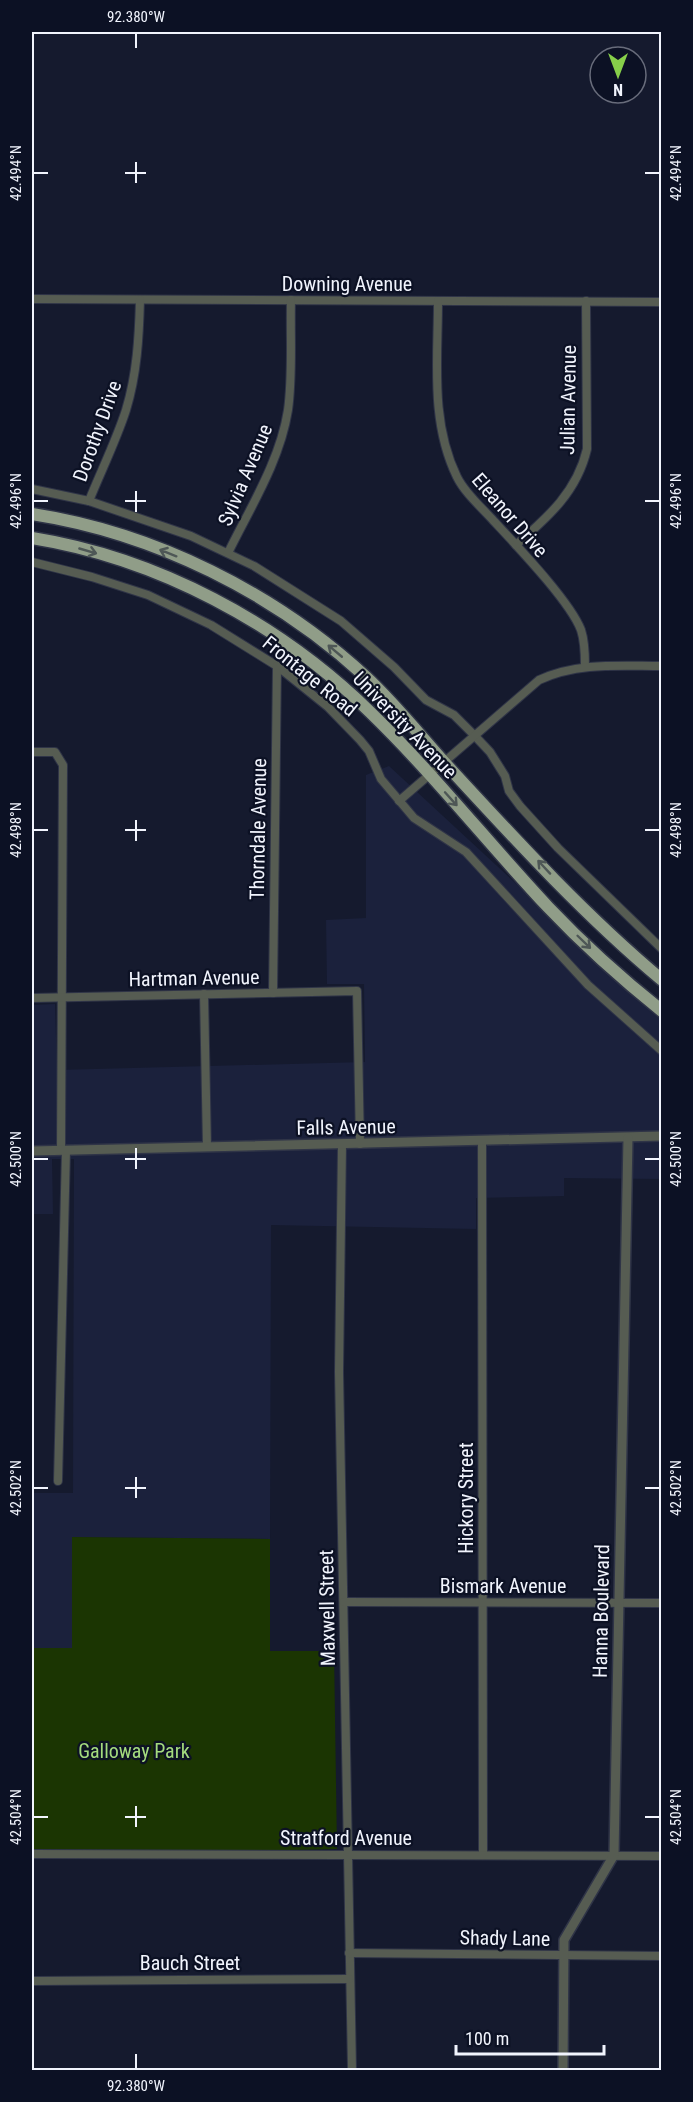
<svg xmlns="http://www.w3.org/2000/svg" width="693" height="2102" font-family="'Roboto Condensed',sans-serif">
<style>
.built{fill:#1b213c}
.green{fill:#1b3502}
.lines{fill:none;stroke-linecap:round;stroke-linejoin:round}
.minor-casing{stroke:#2f3447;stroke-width:10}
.tertiary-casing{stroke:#2f3447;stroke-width:12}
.primary-casing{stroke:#2f3447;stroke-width:15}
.minor{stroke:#565c52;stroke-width:8}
.tertiary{stroke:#565c52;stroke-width:9}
.primary{stroke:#909d88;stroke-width:12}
.oneway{stroke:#4e5756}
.ticks{fill:none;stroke:#f1f4fd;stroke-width:2}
.labels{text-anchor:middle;stroke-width:4.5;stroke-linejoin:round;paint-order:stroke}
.street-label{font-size:20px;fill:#f1f4fd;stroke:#0c1124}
.park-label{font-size:20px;fill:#a4db7e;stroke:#0c1124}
.neatline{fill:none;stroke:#f1f4fd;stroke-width:2}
.ticks-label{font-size:15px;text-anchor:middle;fill:#f1f4fd}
</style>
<rect width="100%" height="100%" fill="#151a2e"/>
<polygon class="built" points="389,766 661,1018 661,1179 564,1178 564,1196 476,1198 476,1229 271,1225 270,1539 73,1537 72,1648 32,1648 32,1493 73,1493 74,1159 52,1159 53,1214 32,1214 32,1005 55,1004 57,1070 365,1062 364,984 327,984 326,920 366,918 366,775"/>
<polygon class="green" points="72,1537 270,1539 270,1651 334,1651 337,1849 63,1855 32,1852 32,1648 72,1648"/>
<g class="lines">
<g class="minor-casing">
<g id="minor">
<polyline points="32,299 662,302"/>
<path d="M 438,301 C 438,360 430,422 457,477 C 465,493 480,506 492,519 C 515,544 570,601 581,630 C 585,642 585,654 585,666"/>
<polyline points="32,489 89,501 191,536 254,566 341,621 394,667 426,700 454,715 474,735 490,752 505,776 509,791 520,806 558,848 662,949"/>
<path d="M 89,501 C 101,471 116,441 126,410 C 137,374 139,337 140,300"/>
<path d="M 516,545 C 548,517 577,492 587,449 L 586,301"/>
<path d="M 228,553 C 250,508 280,461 288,410 C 293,374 290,337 291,300"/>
<polyline points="32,562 92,577 148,595 211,625 277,666 328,707 360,740 369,751 381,779 414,818 466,852 588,985 662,1051"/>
<polyline points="32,752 55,752 63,765 61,1150"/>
<path d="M 399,801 L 539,680 C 578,662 619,666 662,666"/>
<polyline points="273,993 277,666"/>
<polyline points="204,994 207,1147"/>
<polyline points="32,998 357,991 360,1144"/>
<polyline points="482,1141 483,1855"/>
<polyline points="342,1145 339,1372 352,2070"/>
<polyline points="58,1481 66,1150"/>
<polyline points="344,1602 662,1603"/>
<polyline points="32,1854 662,1856"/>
<polyline points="349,1953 662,1956"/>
<polyline points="32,1981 349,1979"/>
</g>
</g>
<g class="tertiary-casing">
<g id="tertiary">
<polyline points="32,1151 662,1136"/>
<polyline points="563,2070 564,1940 614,1855 628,1138"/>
</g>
</g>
<g class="primary-casing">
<g id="primary">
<path d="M 32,514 C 155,533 275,593 366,677 C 394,703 418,733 443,761 C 513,837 583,914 662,980"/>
<path d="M 32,538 C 157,558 279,623 370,712 C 433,773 488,843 548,907 C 583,944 622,979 662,1011"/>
</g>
</g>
<use href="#minor" class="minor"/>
<use href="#tertiary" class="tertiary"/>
<use href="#primary" class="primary"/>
</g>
<defs><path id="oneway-shaft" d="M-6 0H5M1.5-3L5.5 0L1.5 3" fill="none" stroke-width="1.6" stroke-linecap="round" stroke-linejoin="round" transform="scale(1.5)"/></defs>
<g class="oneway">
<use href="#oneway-shaft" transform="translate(88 551) rotate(16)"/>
<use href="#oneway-shaft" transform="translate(168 553) rotate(-158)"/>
<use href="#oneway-shaft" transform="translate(335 651) rotate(-140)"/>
<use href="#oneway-shaft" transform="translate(451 799) rotate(48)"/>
<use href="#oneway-shaft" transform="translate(544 867) rotate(-133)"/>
<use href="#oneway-shaft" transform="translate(584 942) rotate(44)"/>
</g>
<path class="ticks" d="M 136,33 L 136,48M 136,162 L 136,183M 33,173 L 48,173M 125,173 L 146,173M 645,173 L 660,173M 136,491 L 136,512M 33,501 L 48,501M 125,501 L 146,501M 645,501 L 660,501M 136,820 L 136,841M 33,830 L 48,830M 125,830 L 146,830M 645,830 L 660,830M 136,1148 L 136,1169M 33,1159 L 48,1159M 125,1159 L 146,1159M 645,1159 L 660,1159M 136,1477 L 136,1498M 33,1488 L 48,1488M 125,1488 L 146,1488M 645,1488 L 660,1488M 136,1806 L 136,1827M 33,1817 L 48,1817M 125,1817 L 146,1817M 645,1817 L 660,1817M 136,2054 L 136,2069"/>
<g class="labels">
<g class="street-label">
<text x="347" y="291">Downing Avenue</text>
<text transform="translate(568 400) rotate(-89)" y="7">Julian Avenue</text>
<text transform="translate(97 431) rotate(-70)" y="7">Dorothy Drive</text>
<text transform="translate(245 475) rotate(-67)" y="7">Sylvia Avenue</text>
<text transform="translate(510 515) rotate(49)" y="7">Eleanor Drive</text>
<text transform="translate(310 676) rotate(39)" y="7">Frontage Road</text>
<text transform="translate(405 725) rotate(46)" y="7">University Avenue</text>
<text transform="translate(258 829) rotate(-89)" y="7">Thorndale Avenue</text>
<text transform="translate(194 978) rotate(-1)" y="7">Hartman Avenue</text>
<text transform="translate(346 1127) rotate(-1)" y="7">Falls Avenue</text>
<text transform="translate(466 1498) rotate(-90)" y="7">Hickory Street</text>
<text x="503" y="1593">Bismark Avenue</text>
<text transform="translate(327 1608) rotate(-91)" y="7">Maxwell Street</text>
<text transform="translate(601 1611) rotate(-89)" y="7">Hanna Boulevard</text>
<text x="346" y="1845">Stratford Avenue</text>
<text transform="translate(505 1938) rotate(1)" y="7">Shady Lane</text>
<text x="190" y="1970">Bauch Street</text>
</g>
<g class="park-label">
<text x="134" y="1758">Galloway Park</text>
</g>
</g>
<rect width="693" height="2102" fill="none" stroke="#0c1124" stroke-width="66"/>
<g transform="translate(618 75) rotate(180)"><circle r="28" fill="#0c1124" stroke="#686c7b" stroke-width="1.5"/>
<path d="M0-4.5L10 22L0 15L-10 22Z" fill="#87cf4a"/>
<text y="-9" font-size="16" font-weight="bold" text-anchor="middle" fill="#f1f4fd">N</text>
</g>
<path d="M456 2045v9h148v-9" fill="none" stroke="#f1f4fd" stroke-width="3"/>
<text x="465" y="2045" font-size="18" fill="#f1f4fd" stroke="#0c1124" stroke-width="4.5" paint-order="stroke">100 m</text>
<rect x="33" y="33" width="627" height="2036" class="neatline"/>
<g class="ticks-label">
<text x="136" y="22">92.380°W</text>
<text transform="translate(676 173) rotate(-90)" y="5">42.494°N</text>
<text transform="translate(16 173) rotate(-90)" y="5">42.494°N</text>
<text transform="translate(676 501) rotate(-90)" y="5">42.496°N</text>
<text transform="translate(16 501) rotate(-90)" y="5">42.496°N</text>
<text transform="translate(16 830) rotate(-90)" y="5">42.498°N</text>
<text transform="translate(676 830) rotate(-90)" y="5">42.498°N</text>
<text transform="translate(16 1159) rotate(-90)" y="5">42.500°N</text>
<text transform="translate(676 1159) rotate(-90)" y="5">42.500°N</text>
<text transform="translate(16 1488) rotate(-90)" y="5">42.502°N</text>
<text transform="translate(676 1488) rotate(-90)" y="5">42.502°N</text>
<text transform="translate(676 1817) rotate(-90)" y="5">42.504°N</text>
<text transform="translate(16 1817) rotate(-90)" y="5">42.504°N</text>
<text x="136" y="2091">92.380°W</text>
</g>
</svg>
